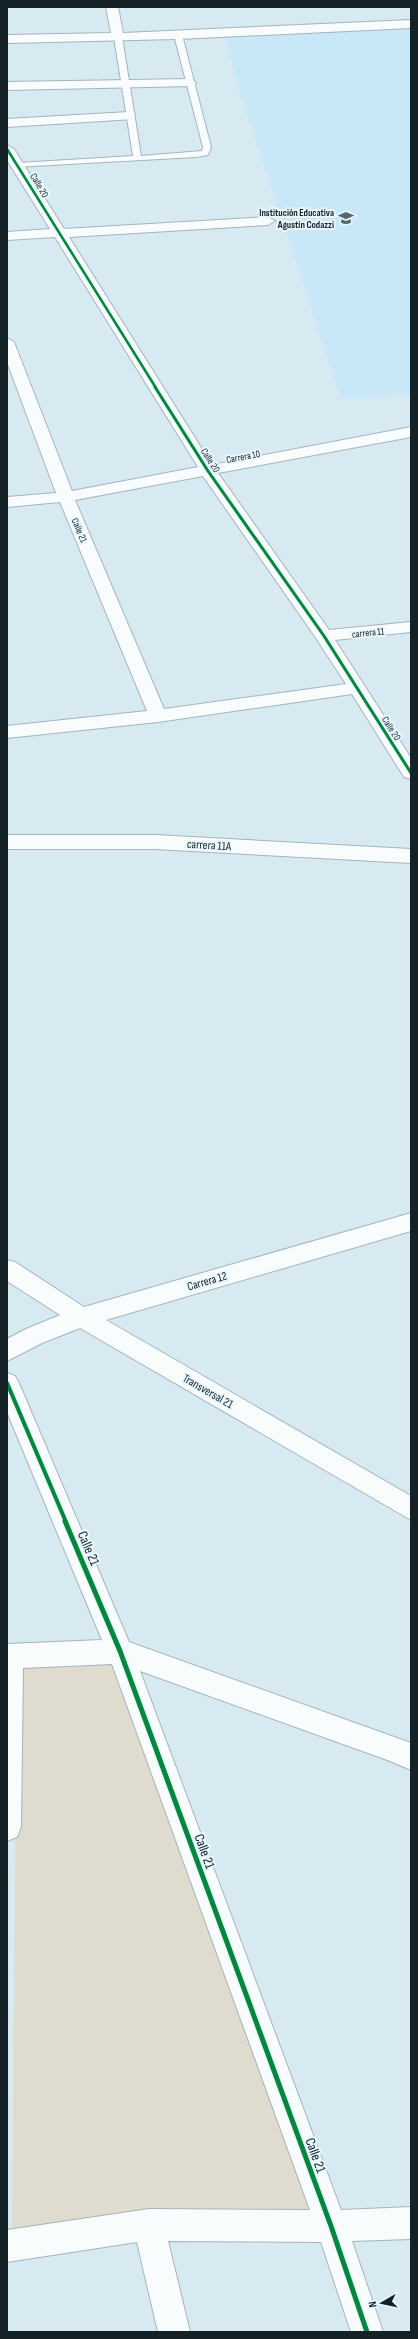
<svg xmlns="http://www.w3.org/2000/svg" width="418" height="2339" font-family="'Sofia Sans Condensed',sans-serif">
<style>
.built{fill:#c8e8f8}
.green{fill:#dfdbce}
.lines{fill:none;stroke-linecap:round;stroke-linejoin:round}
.lane-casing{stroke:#a6b4bb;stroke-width:2}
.street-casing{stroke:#a6b4bb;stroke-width:2}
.lane{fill:#f9fcfd;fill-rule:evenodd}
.street{fill:#f9fcfd;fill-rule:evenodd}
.cycleway-far3-casing{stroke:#e9f7fe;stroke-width:4}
.cycleway-far2-casing{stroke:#e9f7fe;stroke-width:5}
.cycleway-far1-casing{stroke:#e9f7fe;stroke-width:6}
.cycleway-casing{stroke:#e9f7fe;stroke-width:8}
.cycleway-far3{stroke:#00873e;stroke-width:2.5}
.cycleway-far2{stroke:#00873e;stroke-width:3}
.cycleway-far1{stroke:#00873e;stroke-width:4}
.cycleway{stroke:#00873e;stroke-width:5}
.labels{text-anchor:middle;stroke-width:4;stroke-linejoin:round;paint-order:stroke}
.far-street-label{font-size:10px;fill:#142127;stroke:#e9f7fe}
.far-poi-label{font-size:10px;font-weight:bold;fill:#142127;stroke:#e9f7fe;text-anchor:end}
.street-label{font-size:12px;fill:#142127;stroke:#e9f7fe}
.near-street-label{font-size:14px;fill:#142127;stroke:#e9f7fe}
</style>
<rect width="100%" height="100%" fill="#d7eaf2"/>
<polygon class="built" points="411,26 411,395 341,399 239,90 225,37"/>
<polygon class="green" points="114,1657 319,2217 12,2232 17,1661"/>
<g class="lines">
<g class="lane-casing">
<polygon id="lane" points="178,33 182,35 211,147 208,155 196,157 15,167 14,165 18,163 133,156 114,37 118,35 122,37 141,156 202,151 203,147 174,35"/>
</g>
<g class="street-casing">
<g id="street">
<polygon points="106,7 118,7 123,33 411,20 411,28 178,39 7,43 7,35 111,33"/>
<polygon points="190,79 196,83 194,86 7,90 7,82"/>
<polygon points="129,112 134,113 135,116 134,119 7,127 7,119"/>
<path d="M 7,145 L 14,149 L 64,229 L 268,217 L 275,221 L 268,225 L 69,237 L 212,465 L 411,427 L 411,437 L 218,473 L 329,630 L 411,622 L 411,632 L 335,640 L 411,758 L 411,779 L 404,777 L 352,694 L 158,722 L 7,738 L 7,726 L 147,711 L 60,502 L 7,507 L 7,497 L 56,493 L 7,362 L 7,338 L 14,342 L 72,491 L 198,467 L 55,237 L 7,240 L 7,232 L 50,229 L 7,160 ZM 203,476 L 316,638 L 346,684 L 164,709 L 75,500 Z"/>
<polygon points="7,835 155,835 411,849 411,863 155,849 7,849"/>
<polygon points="411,1213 411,1231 106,1320 411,1496 411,1520 80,1328 42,1343 7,1361 7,1339 26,1329 60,1315 7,1281 7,1260 15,1262 84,1307"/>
<polygon points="7,1373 15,1376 19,1383 129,1642 411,1743 411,1770 390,1761 140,1671 341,2210 411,2207 411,2239 352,2241 383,2332 351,2332 321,2242 168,2241 190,2332 158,2332 137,2242 7,2262 7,2230 149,2209 310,2210 112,1664 23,1668 21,1827 17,1837 7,1841 7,1644 102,1640 7,1412"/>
</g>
</g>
<use href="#lane" class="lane"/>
<use href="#street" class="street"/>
<g class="cycleway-far3-casing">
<polyline id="cycleway-far3" points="7,149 156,388"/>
</g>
<g class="cycleway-far2-casing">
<polyline id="cycleway-far2" points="155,387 208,471 324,636 411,773"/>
</g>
<g class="cycleway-far1-casing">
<polyline id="cycleway-far1" points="7,1383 66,1522"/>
</g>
<g class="cycleway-casing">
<polyline id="cycleway" points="65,1521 120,1651 331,2226 367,2332"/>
</g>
<use href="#cycleway-far3" class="cycleway-far3"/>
<use href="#cycleway-far2" class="cycleway-far2"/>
<use href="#cycleway-far1" class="cycleway-far1"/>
<use href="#cycleway" class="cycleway"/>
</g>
<defs>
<g id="university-bare" transform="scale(1.2)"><path d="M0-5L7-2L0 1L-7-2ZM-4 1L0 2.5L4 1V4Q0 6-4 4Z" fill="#58676e" stroke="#e9f7fe" stroke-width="2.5" paint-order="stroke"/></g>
</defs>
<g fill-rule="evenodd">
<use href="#university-bare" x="346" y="218"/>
</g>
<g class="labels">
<g class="far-street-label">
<text transform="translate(40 185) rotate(59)" y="4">Calle 20</text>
<text transform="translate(243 456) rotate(-11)" y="4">Carrera 10</text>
<text transform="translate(211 460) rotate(57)" y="4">Calle 20</text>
<text transform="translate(80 530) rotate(67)" y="4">Calle 21</text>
<text transform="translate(368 632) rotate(-6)" y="4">carrera 11</text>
<text transform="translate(392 728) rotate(58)" y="4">Calle 20</text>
</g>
<g class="far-poi-label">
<text x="334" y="216">Institución Educativa<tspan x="334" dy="12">Agustín Codazzi</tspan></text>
</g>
<g class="street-label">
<text transform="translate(209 845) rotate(3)" y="4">carrera 11A</text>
<text transform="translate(207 1281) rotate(-16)" y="4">Carrera 12</text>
<text transform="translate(208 1391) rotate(30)" y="4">Transversal 21</text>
</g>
<g class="near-street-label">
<text transform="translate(89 1548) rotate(67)" y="5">Calle 21</text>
<text transform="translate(205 1851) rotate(70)" y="5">Calle 21</text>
<text transform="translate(316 2155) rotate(70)" y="5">Calle 21</text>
</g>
</g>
<rect width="418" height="2339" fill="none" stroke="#142127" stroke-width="16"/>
<g transform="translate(382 2303) rotate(261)" stroke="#e9f7fe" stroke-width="3" paint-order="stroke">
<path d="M0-3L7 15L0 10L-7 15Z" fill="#142127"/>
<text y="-6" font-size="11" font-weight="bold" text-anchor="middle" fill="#142127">N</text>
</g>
</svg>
